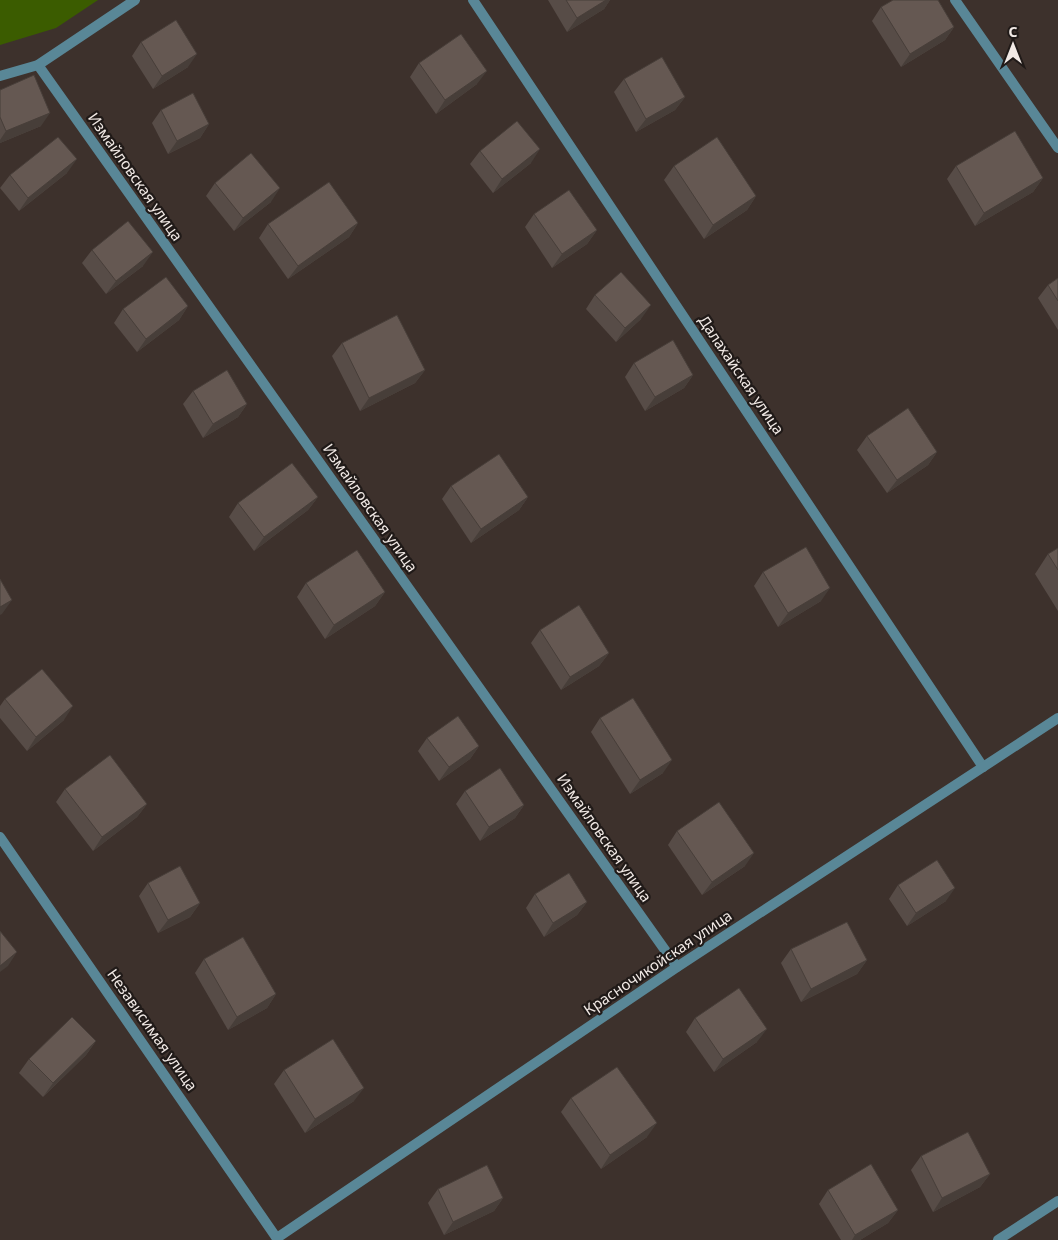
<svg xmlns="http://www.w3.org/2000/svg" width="1058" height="1240" font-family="'Noto Sans',sans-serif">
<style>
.green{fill:#3b5c00}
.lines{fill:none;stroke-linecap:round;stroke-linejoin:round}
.minor{stroke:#598797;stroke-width:10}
.wall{fill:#574c47}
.shaded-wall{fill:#473e39}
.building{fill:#655852;stroke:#473e39}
.labels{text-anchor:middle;stroke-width:4.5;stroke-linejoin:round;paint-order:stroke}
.street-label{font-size:15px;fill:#f1e9e5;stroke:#201a18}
</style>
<rect width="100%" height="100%" fill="#3d312c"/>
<polygon class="green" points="0,0 98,0 56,28 0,45"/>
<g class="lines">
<g class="minor">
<polyline points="473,0 983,767"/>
<polyline points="955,0 1058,148"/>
<polyline points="38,65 677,967"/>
<polyline points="0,76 38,65 135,0"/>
<polyline points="0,837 278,1240"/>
<polyline points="277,1238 677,967 1058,718"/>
<polyline points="998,1240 1058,1201"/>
</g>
</g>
<g class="wall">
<polygon points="548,0 610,0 604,9 567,32"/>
<polygon points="881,7 954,27 945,40 901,67 872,21"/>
<polygon points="141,42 188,67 153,89 132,56"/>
<polygon points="419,63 477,84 436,114 410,77"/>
<polygon points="624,79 685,97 675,110 636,132 614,92"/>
<polygon points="0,90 41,126 0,143"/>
<polygon points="161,110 209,124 200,138 168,154 152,123"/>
<polygon points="480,151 531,163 493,193 470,164"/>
<polygon points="674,166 756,196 747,210 704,239 664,180"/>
<polygon points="956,166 1043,178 1033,192 975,226 947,179"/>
<polygon points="67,173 19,211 0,188 10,175"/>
<polygon points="215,183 271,202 234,231 206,196"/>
<polygon points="534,214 597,230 587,244 552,268 525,227"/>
<polygon points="358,223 349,237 288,279 259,238 268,224"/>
<polygon points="92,250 143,266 106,294 82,263"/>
<polygon points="1058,278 1058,330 1038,298 1048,285"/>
<polygon points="595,295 641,319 616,342 586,309"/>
<polygon points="188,306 179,320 137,352 114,323 123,309"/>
<polygon points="342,343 425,370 415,383 360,411 332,356"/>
<polygon points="634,363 693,375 684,388 645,411 625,377"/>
<polygon points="193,391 247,404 238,417 203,438 183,404"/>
<polygon points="867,436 937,452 928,465 887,493 857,450"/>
<polygon points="451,486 528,497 519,510 471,543 442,499"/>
<polygon points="318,497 308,510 254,551 229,517 238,503"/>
<polygon points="1058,548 1058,611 1035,574 1048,554"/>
<polygon points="763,572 821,601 778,627 754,586"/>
<polygon points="306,583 385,592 375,606 325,639 297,597"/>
<polygon points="540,630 609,653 599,666 561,690 531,643"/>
<polygon points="5,699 64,720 27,751 0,718 0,706"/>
<polygon points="600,718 663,773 630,794 591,732"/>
<polygon points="427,738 479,746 470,759 439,781 418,751"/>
<polygon points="65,789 147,804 137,817 93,851 56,802"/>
<polygon points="465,791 524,805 515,818 480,841 456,804"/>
<polygon points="677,831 745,866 702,895 668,845"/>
<polygon points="148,883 200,903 190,917 158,933 139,896"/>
<polygon points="898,885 946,901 907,926 889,899"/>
<polygon points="535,894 587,902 577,915 544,937 526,908"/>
<polygon points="791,949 867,960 857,974 801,1002 781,963"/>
<polygon points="204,959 276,994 267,1008 228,1030 195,973"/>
<polygon points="695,1018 757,1042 714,1072 686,1032"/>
<polygon points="96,1041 86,1055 43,1097 19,1073 29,1059"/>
<polygon points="284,1070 354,1101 305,1133 274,1084"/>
<polygon points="571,1098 647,1137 601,1169 561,1112"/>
<polygon points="921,1156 990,1174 980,1187 933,1212 911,1170"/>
<polygon points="438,1189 503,1198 494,1211 444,1235 428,1203"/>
<polygon points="828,1190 898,1210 888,1223 860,1240 841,1240 819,1204"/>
</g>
<g class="shaded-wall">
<polygon points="606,0 610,0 604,9 567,32 577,18"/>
<polygon points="954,27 945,40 901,67 910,54"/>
<polygon points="197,54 188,67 153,89 162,76"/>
<polygon points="487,71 477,84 436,114 445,100"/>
<polygon points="685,97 675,110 636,132 646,119"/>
<polygon points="50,113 41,126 0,143 0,140 6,131"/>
<polygon points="209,124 200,138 168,154 177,141"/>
<polygon points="540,149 531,163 493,193 502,179"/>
<polygon points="77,159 67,173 19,211 28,198"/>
<polygon points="1043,178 1033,192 975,226 984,213"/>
<polygon points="280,188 271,202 234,231 243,218"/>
<polygon points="756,196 747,210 704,239 713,225"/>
<polygon points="358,223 349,237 288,279 298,266"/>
<polygon points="597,230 587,244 552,268 562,254"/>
<polygon points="153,252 143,266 106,294 116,281"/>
<polygon points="651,305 641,319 616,342 625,328"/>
<polygon points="188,306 179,320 137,352 146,339"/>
<polygon points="425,370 415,383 360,411 369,398"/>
<polygon points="693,375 684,388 645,411 655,397"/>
<polygon points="247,404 238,417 203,438 213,424"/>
<polygon points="937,452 928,465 887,493 897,480"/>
<polygon points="318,497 308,510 254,551 264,537"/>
<polygon points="528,497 519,510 471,543 481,529"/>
<polygon points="830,588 821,601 778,627 788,613"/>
<polygon points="385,592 375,606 325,639 334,625"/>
<polygon points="12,600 2,614 0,615 0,607"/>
<polygon points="609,653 599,666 561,690 570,677"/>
<polygon points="73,706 64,720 27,751 36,737"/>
<polygon points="479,746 470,759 439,781 449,767"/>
<polygon points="672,760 663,773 630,794 640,780"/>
<polygon points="147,804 137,817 93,851 102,837"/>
<polygon points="524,805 515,818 480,841 489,827"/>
<polygon points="754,853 745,866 702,895 712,882"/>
<polygon points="955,888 946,901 907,926 916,913"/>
<polygon points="587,902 577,915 544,937 553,923"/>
<polygon points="200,903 190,917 158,933 168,920"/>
<polygon points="17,952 8,966 0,972 0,966"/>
<polygon points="867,960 857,974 801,1002 811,989"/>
<polygon points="276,994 267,1008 228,1030 237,1017"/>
<polygon points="767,1029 757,1042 714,1072 723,1059"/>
<polygon points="96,1041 86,1055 43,1097 53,1083"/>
<polygon points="364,1088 354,1101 305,1133 315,1119"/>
<polygon points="657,1123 647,1137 601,1169 610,1155"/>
<polygon points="990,1174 980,1187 933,1212 942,1198"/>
<polygon points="503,1198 494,1211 444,1235 453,1222"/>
<polygon points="898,1210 888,1223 860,1240 852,1240 855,1235"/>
</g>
<g class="building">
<polygon points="566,0 606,0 577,18"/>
<polygon points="893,0 938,0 954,27 910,54 881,7"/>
<polygon points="176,20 197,54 162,76 141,42"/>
<polygon points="461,34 487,71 445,100 419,63"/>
<polygon points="662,57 685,97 646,119 624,79"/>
<polygon points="34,75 50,113 6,131 0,117 0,90"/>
<polygon points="193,93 209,124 177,141 161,110"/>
<polygon points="517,121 540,149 502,179 480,151"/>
<polygon points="1015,131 1043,178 984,213 956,166"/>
<polygon points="58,137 77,159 28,198 10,175"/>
<polygon points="717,137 756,196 713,225 674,166"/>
<polygon points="251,153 280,188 243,218 215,183"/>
<polygon points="329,182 358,223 298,266 268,224"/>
<polygon points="569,190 597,230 562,254 534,214"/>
<polygon points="128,221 153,252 116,281 92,250"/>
<polygon points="621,272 651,305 625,328 595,295"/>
<polygon points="166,277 188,306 146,339 123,309"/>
<polygon points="1058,278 1058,301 1048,285"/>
<polygon points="397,315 425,370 369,398 342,343"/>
<polygon points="673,340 693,375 655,397 634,363"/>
<polygon points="227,370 247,404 213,424 193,391"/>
<polygon points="908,408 937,452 897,480 867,436"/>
<polygon points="499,454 528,497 481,529 451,486"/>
<polygon points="292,463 318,497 264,537 238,503"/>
<polygon points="806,547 830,588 788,613 763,572"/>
<polygon points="1058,548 1058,570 1048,554"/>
<polygon points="357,550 385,592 334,625 306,583"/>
<polygon points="0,579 12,600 0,607"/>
<polygon points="579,605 609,653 570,677 540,630"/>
<polygon points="42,669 73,706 36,737 5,699"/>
<polygon points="633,698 672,760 640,780 600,718"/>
<polygon points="458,716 479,746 449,767 427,738"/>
<polygon points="110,755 147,804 102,837 65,789"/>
<polygon points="500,768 524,805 489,827 465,791"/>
<polygon points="719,802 754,853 712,882 677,831"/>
<polygon points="937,860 955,888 916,913 898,885"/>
<polygon points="180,866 200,903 168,920 148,883"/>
<polygon points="569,873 587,902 553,923 535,894"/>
<polygon points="847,922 867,960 811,989 791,949"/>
<polygon points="0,931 17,952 0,966"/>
<polygon points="243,937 276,994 237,1017 204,959"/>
<polygon points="739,988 767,1029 723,1059 695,1018"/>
<polygon points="72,1017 96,1041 53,1083 29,1059"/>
<polygon points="333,1039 364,1088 315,1119 284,1070"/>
<polygon points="617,1067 657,1123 610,1155 571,1098"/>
<polygon points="968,1132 990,1174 942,1198 921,1156"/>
<polygon points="871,1164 898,1210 855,1235 828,1190"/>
<polygon points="487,1165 503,1198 453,1222 438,1189"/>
</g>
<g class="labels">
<g class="street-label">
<text transform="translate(135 177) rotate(55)" y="5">Измайловская улица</text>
<text transform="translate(741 375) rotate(56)" y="5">Далахайская улица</text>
<text transform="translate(370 508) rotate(55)" y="5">Измайловская улица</text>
<text transform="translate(604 838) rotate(55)" y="5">Измайловская улица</text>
<text transform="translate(658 963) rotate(-34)" y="5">Красночикойская улица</text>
<text transform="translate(152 1030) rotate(55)" y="5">Независимая улица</text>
</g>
</g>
<g transform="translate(1013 45)" stroke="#201a18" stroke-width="4" paint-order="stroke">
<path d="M0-4L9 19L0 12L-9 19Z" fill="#f1e9e5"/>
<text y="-8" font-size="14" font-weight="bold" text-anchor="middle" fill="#f1e9e5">С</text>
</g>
</svg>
